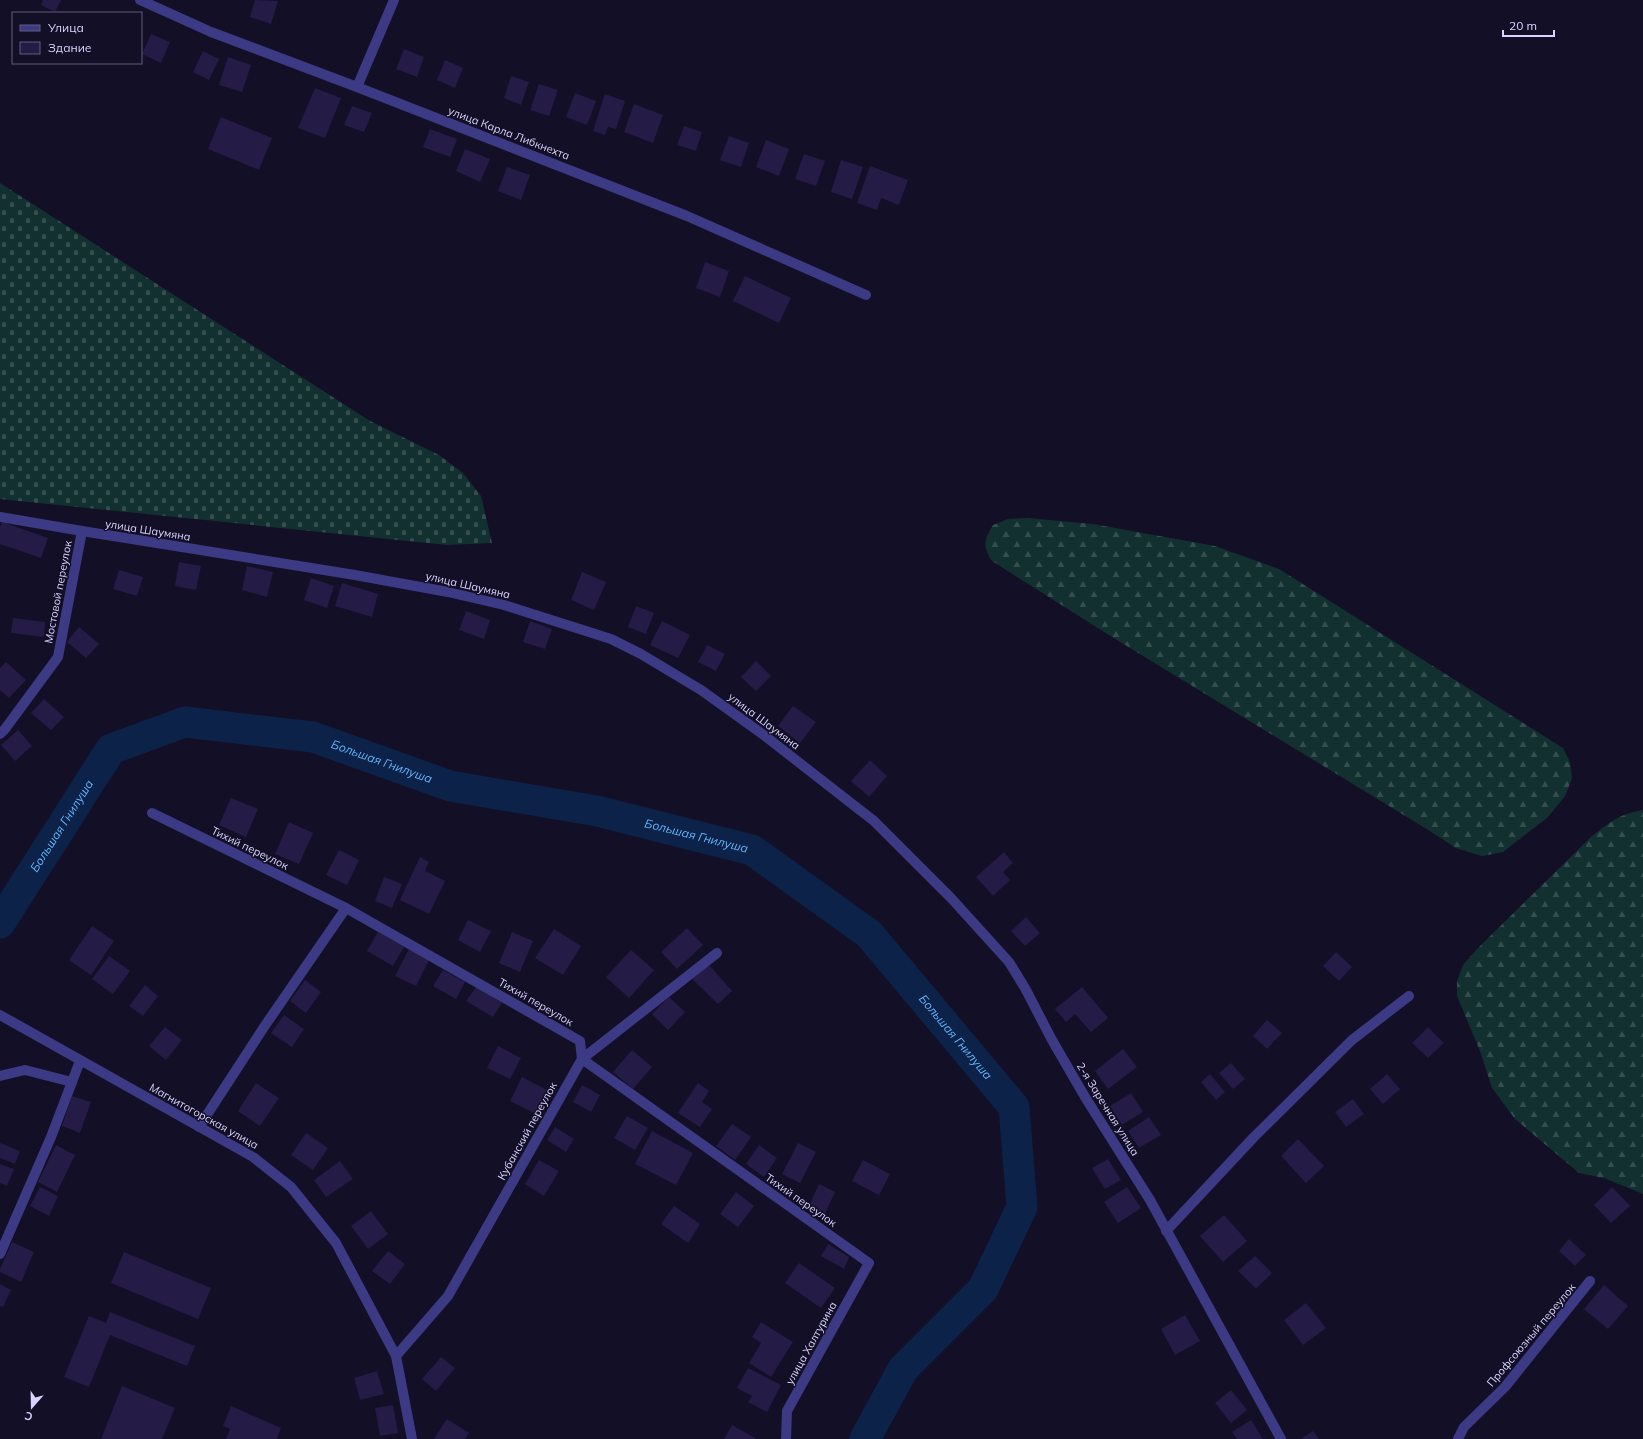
<svg xmlns="http://www.w3.org/2000/svg" width="1643" height="1439" font-family="Mulish,sans-serif">
<style>
.forest{fill:url(#forest-firs)}
.cemetery{fill:url(#cemetery-stones)}
.lines{fill:none;stroke-linecap:round;stroke-linejoin:round}
.river{stroke:#0c2248;stroke-width:31}
.building{fill:#241b47}
.minor{stroke:#3d3a85;stroke-width:10}
.labels{text-anchor:middle;stroke-width:3;stroke-linejoin:round;paint-order:stroke}
.street-label{font-size:11px;fill:#d9d4ff;stroke:#130f26}
.water-label{font-size:12px;font-style:italic;fill:#62b6ff;stroke:#130f26}
</style>
<defs>
<pattern id="forest-firs" width="22" height="20" patternUnits="userSpaceOnUse"><rect width="22" height="20" fill="#12302f"/><path d="M5 1l3.5 6h-7zM16 11l3.5 6h-7z" fill="#344d4e"/></pattern>
<pattern id="cemetery-stones" width="16" height="16" patternUnits="userSpaceOnUse"><rect width="16" height="16" fill="#12302f"/><path d="M2 7V4a2 2 0 0 1 4 0v3zM10 15v-3a2 2 0 0 1 4 0v3z" fill="#344d4e"/></pattern>
</defs>
<rect width="100%" height="100%" fill="#130f26"/>
<g class="forest">
<path d="M 1028,518 L 1093,524 L 1215,546 L 1279,569 L 1563,748 L 1570,762 L 1572,778 L 1565,796 L 1548,817 L 1503,852 L 1482,856 L 1456,848 L 1425,828 L 1112,637 L 992,561 C 982,545 984,541 993,525 L 1008,519 Z"/>
<path d="M 1643,810 L 1643,1194 L 1604,1178 L 1579,1173 L 1515,1119 L 1492,1088 L 1480,1051 L 1457,996 L 1457,981 L 1463,965 L 1477,949 L 1591,837 C 1610,822 1619,814 1643,810 Z"/>
</g>
<polygon class="cemetery" points="0,183 370,421 439,455 463,473 481,496 492,543 447,545 0,499"/>
<g class="lines">
<path class="river" id="s1" d="M 0,923 L 111,749 L 185,722 L 313,737 L 450,786 L 597,811 L 752,850 L 869,934 L 1014,1107 L 1022,1207 L 983,1289 L 903,1369 L 865,1439"/>
</g>
<g class="building">
<polygon points="43,0 61,0 55,12 41,5"/>
<polygon points="255,0 278,1 271,24 250,17"/>
<polygon points="151,34 170,42 161,63 142,54"/>
<polygon points="404,49 424,57 417,77 396,69"/>
<polygon points="203,51 219,59 209,80 193,72"/>
<polygon points="228,57 251,65 242,92 219,85"/>
<polygon points="445,60 463,68 455,88 437,80"/>
<polygon points="511,76 529,82 521,105 504,98"/>
<polygon points="539,84 558,90 549,116 530,110"/>
<polygon points="315,88 341,98 325,138 298,128"/>
<polygon points="575,93 596,101 587,125 566,117"/>
<polygon points="605,94 625,101 616,129 608,127 605,135 593,131"/>
<polygon points="634,104 663,115 653,143 624,132"/>
<polygon points="352,106 372,113 364,132 344,125"/>
<polygon points="221,117 272,138 259,170 208,149"/>
<polygon points="684,126 702,132 696,151 677,145"/>
<polygon points="430,129 457,139 450,157 423,147"/>
<polygon points="729,136 749,143 741,167 720,160"/>
<polygon points="766,140 789,149 779,176 756,167"/>
<polygon points="465,149 490,159 480,182 456,171"/>
<polygon points="804,154 825,161 816,186 795,179"/>
<polygon points="841,160 863,167 852,199 831,192"/>
<polygon points="870,166 908,180 899,205 881,198 877,210 857,203"/>
<polygon points="507,167 530,175 521,200 498,191"/>
<polygon points="705,262 729,271 720,297 696,288"/>
<polygon points="745,276 791,298 779,323 733,301"/>
<polygon points="2,522 48,538 41,558 0,544 0,528"/>
<polygon points="179,562 201,566 196,590 175,586"/>
<polygon points="247,566 273,572 267,597 242,590"/>
<polygon points="119,570 143,577 137,596 113,589"/>
<polygon points="582,572 606,582 594,610 571,600"/>
<polygon points="311,578 334,586 327,608 304,600"/>
<polygon points="342,583 378,594 372,617 335,606"/>
<polygon points="636,606 654,613 646,634 628,627"/>
<polygon points="466,611 490,620 484,639 459,630"/>
<polygon points="13,618 45,622 44,637 11,633"/>
<polygon points="530,621 552,629 545,649 523,642"/>
<polygon points="662,621 690,635 678,658 650,645"/>
<polygon points="79,627 99,644 86,658 67,642"/>
<polygon points="707,645 725,654 716,671 698,662"/>
<polygon points="756,661 771,676 756,691 741,677"/>
<polygon points="6,662 26,680 9,698 0,690 0,668"/>
<polygon points="44,699 64,717 51,730 31,713"/>
<polygon points="793,706 816,722 800,743 778,726"/>
<polygon points="18,730 32,746 15,761 1,745"/>
<polygon points="870,760 887,776 869,797 851,781"/>
<polygon points="231,798 258,809 246,837 219,825"/>
<polygon points="289,822 313,833 299,864 275,854"/>
<polygon points="339,850 359,860 347,885 326,875"/>
<polygon points="1004,852 1013,863 1003,872 1010,880 993,896 976,877"/>
<polygon points="420,857 429,862 425,871 445,881 429,914 400,900"/>
<polygon points="384,877 402,884 392,908 375,901"/>
<polygon points="1026,917 1040,933 1025,946 1011,931"/>
<polygon points="468,920 491,931 480,952 458,940"/>
<polygon points="92,926 114,941 91,975 69,960"/>
<polygon points="687,928 703,945 677,969 661,952"/>
<polygon points="554,929 581,946 563,975 535,958"/>
<polygon points="378,932 404,947 393,966 367,951"/>
<polygon points="512,932 533,941 520,972 499,963"/>
<polygon points="409,949 429,960 416,986 395,976"/>
<polygon points="631,950 654,970 629,998 606,977"/>
<polygon points="1336,952 1352,967 1339,981 1323,966"/>
<polygon points="109,956 130,971 113,994 92,979"/>
<polygon points="709,965 732,991 718,1004 692,979"/>
<polygon points="443,970 465,982 456,999 433,986"/>
<polygon points="305,980 321,992 306,1013 290,1001"/>
<polygon points="145,985 158,996 143,1016 129,1006"/>
<polygon points="476,987 502,1003 493,1017 466,1001"/>
<polygon points="1082,987 1108,1018 1091,1032 1075,1014 1066,1022 1055,1009"/>
<polygon points="669,997 685,1012 668,1030 652,1014"/>
<polygon points="284,1015 304,1029 292,1047 271,1033"/>
<polygon points="1267,1020 1282,1033 1267,1049 1253,1036"/>
<polygon points="165,1027 182,1040 166,1060 149,1046"/>
<polygon points="1428,1027 1444,1043 1428,1058 1412,1043"/>
<polygon points="498,1046 521,1058 510,1079 487,1068"/>
<polygon points="1123,1049 1137,1067 1108,1089 1095,1071"/>
<polygon points="632,1050 652,1067 633,1089 613,1072"/>
<polygon points="1231,1063 1245,1079 1233,1089 1219,1073"/>
<polygon points="1210,1074 1225,1092 1216,1100 1201,1082"/>
<polygon points="1387,1074 1400,1089 1383,1104 1370,1089"/>
<polygon points="522,1077 549,1091 536,1114 510,1101"/>
<polygon points="256,1083 279,1098 260,1126 238,1111"/>
<polygon points="698,1083 709,1091 702,1102 712,1109 700,1127 678,1113"/>
<polygon points="582,1085 600,1095 591,1112 573,1102"/>
<polygon points="1131,1093 1143,1112 1122,1125 1110,1106"/>
<polygon points="72,1096 91,1102 80,1133 62,1126"/>
<polygon points="1353,1099 1364,1114 1346,1127 1335,1112"/>
<polygon points="627,1116 648,1128 635,1150 614,1138"/>
<polygon points="1149,1117 1161,1135 1139,1148 1128,1131"/>
<polygon points="732,1124 751,1137 735,1160 716,1146"/>
<polygon points="555,1127 574,1139 566,1152 547,1140"/>
<polygon points="652,1131 693,1153 676,1185 635,1164"/>
<polygon points="306,1133 328,1148 313,1170 291,1155"/>
<polygon points="1298,1139 1324,1166 1306,1183 1281,1156"/>
<polygon points="0,1143 20,1151 15,1164 0,1158"/>
<polygon points="798,1143 816,1152 800,1183 782,1174"/>
<polygon points="56,1145 75,1155 57,1192 38,1182"/>
<polygon points="759,1145 777,1158 764,1177 746,1164"/>
<polygon points="1108,1159 1121,1180 1105,1189 1092,1168"/>
<polygon points="539,1160 559,1171 544,1196 525,1184"/>
<polygon points="863,1160 890,1174 879,1195 852,1181"/>
<polygon points="340,1161 353,1179 326,1197 314,1180"/>
<polygon points="0,1164 14,1169 7,1186 0,1183"/>
<polygon points="819,1184 835,1192 824,1216 808,1208"/>
<polygon points="40,1187 58,1196 49,1216 30,1206"/>
<polygon points="1127,1187 1141,1208 1118,1223 1104,1202"/>
<polygon points="1612,1187 1630,1206 1611,1223 1594,1205"/>
<polygon points="736,1192 754,1206 738,1227 720,1214"/>
<polygon points="674,1206 700,1224 688,1243 661,1224"/>
<polygon points="371,1211 388,1234 368,1249 351,1226"/>
<polygon points="1224,1215 1247,1241 1223,1262 1200,1236"/>
<polygon points="1569,1239 1586,1255 1575,1266 1559,1251"/>
<polygon points="12,1242 34,1252 21,1282 0,1272 0,1269"/>
<polygon points="828,1244 849,1257 844,1269 821,1256"/>
<polygon points="388,1251 405,1264 390,1284 372,1271"/>
<polygon points="124,1252 211,1288 198,1319 111,1283"/>
<polygon points="1255,1256 1272,1273 1256,1289 1238,1271"/>
<polygon points="799,1263 835,1288 821,1308 785,1283"/>
<polygon points="0,1284 11,1290 3,1307 0,1306"/>
<polygon points="1604,1285 1628,1306 1608,1329 1584,1309"/>
<polygon points="1306,1303 1326,1328 1303,1345 1284,1320"/>
<polygon points="110,1312 195,1346 187,1366 110,1335 89,1387 64,1377 89,1316 106,1323"/>
<polygon points="1185,1315 1200,1341 1175,1355 1161,1329"/>
<polygon points="761,1322 793,1342 771,1377 749,1363 761,1343 752,1337"/>
<polygon points="441,1357 455,1368 436,1391 422,1379"/>
<polygon points="748,1368 781,1385 767,1412 748,1402 752,1396 737,1388"/>
<polygon points="377,1371 384,1394 360,1400 354,1378"/>
<polygon points="122,1386 175,1408 162,1439 101,1439"/>
<polygon points="1231,1390 1247,1410 1231,1423 1215,1403"/>
<polygon points="393,1405 398,1433 380,1436 375,1408"/>
<polygon points="231,1406 281,1428 277,1439 226,1439 230,1429 223,1426"/>
<polygon points="447,1419 469,1433 465,1439 434,1439"/>
<polygon points="1251,1420 1263,1439 1237,1439 1232,1432"/>
<polygon points="732,1425 755,1438 755,1439 724,1439"/>
<polygon points="1313,1431 1319,1439 1301,1439"/>
</g>
<g class="lines">
<g class="minor">
<polyline points="140,0 211,32 357,87 687,216 866,295"/>
<polyline points="357,87 394,0"/>
<polyline points="0,517 82,531 355,575 448,592 504,605 611,639 641,654 701,690 765,736 874,821 951,898 1009,962 1025,988 1052,1040 1085,1097 1150,1200 1281,1439"/>
<polyline points="0,734 5,729 58,657 82,531"/>
<polyline points="152,813 346,908 580,1041 582,1059 869,1263 787,1411 786,1439"/>
<polyline points="0,1015 253,1157 291,1187 336,1243 396,1356 412,1439"/>
<polyline points="0,1076 25,1070 72,1082"/>
<polyline points="199,1127 264,1027 346,908"/>
<polyline points="1166,1231 1254,1137 1352,1040 1409,996"/>
<polyline points="0,1254 51,1137 80,1061"/>
<polyline points="396,1356 448,1296 582,1059 717,953"/>
<polyline points="1458,1439 1464,1427 1505,1387 1590,1281"/>
</g>
</g>
<g class="labels">
<g class="street-label">
<text transform="translate(509 133) rotate(21)" y="4">улица Карла Либкнехта</text>
<text transform="translate(148 530) rotate(9)" y="4">улица Шаумяна</text>
<text transform="translate(468 585) rotate(13)" y="4">улица Шаумяна</text>
<text transform="translate(58 592) rotate(-79)" y="4">Мостовой переулок</text>
<text transform="translate(764 721) rotate(37)" y="4">улица Шаумяна</text>
<text transform="translate(250 848) rotate(26)" y="4">Тихий переулок</text>
<text transform="translate(536 1002) rotate(30)" y="4">Тихий переулок</text>
<text transform="translate(1108 1109) rotate(58)" y="4">2-я Заречная улица</text>
<text transform="translate(204 1116) rotate(29)" y="4">Магнитогорская улица</text>
<text transform="translate(527 1131) rotate(-61)" y="4">Кубанский переулок</text>
<text transform="translate(801 1200) rotate(35)" y="4">Тихий переулок</text>
<text transform="translate(1531 1335) rotate(-50)" y="4">Профсоюзный переулок</text>
<text transform="translate(811 1343) rotate(-61)" y="4">улица Халтурина</text>
</g>
<g class="water-label">
<text dy="4" stroke="none"><textPath href="#s1" startOffset="487">Большая Гнилуша</textPath></text>
<text dy="4" stroke="none"><textPath href="#s1" startOffset="115">Большая Гнилуша</textPath></text>
<text dy="4" stroke="none"><textPath href="#s1" startOffset="811">Большая Гнилуша</textPath></text>
<text dy="4" stroke="none"><textPath href="#s1" startOffset="1147">Большая Гнилуша</textPath></text>
</g>
</g>
<rect x="12" y="12" width="130" height="52" fill="#130f26" stroke="#625e7d"/>
<rect x="20" y="25" width="20" height="6" fill="#3d3a85" stroke="#625e7d"/>
<text x="48" y="32" font-size="12" fill="#d9d4ff">Улица</text>
<rect x="20" y="42" width="20" height="12" fill="#241b47" stroke="#625e7d"/>
<text x="48" y="52" font-size="12" fill="#d9d4ff">Здание</text>
<g transform="translate(32 1407) rotate(200)" stroke="#130f26" stroke-width="3" paint-order="stroke">
<path d="M0-3L7 15L0 10L-7 15Z" fill="#d9d4ff"/>
<text y="-6" font-size="11" font-weight="bold" text-anchor="middle" fill="#d9d4ff">С</text>
</g>
<path d="M1503 30v6h51v-6" fill="none" stroke="#d9d4ff" stroke-width="2"/>
<text x="1509" y="30" font-size="12" fill="#d9d4ff" stroke="#130f26" stroke-width="3" paint-order="stroke">20 m</text>
</svg>
